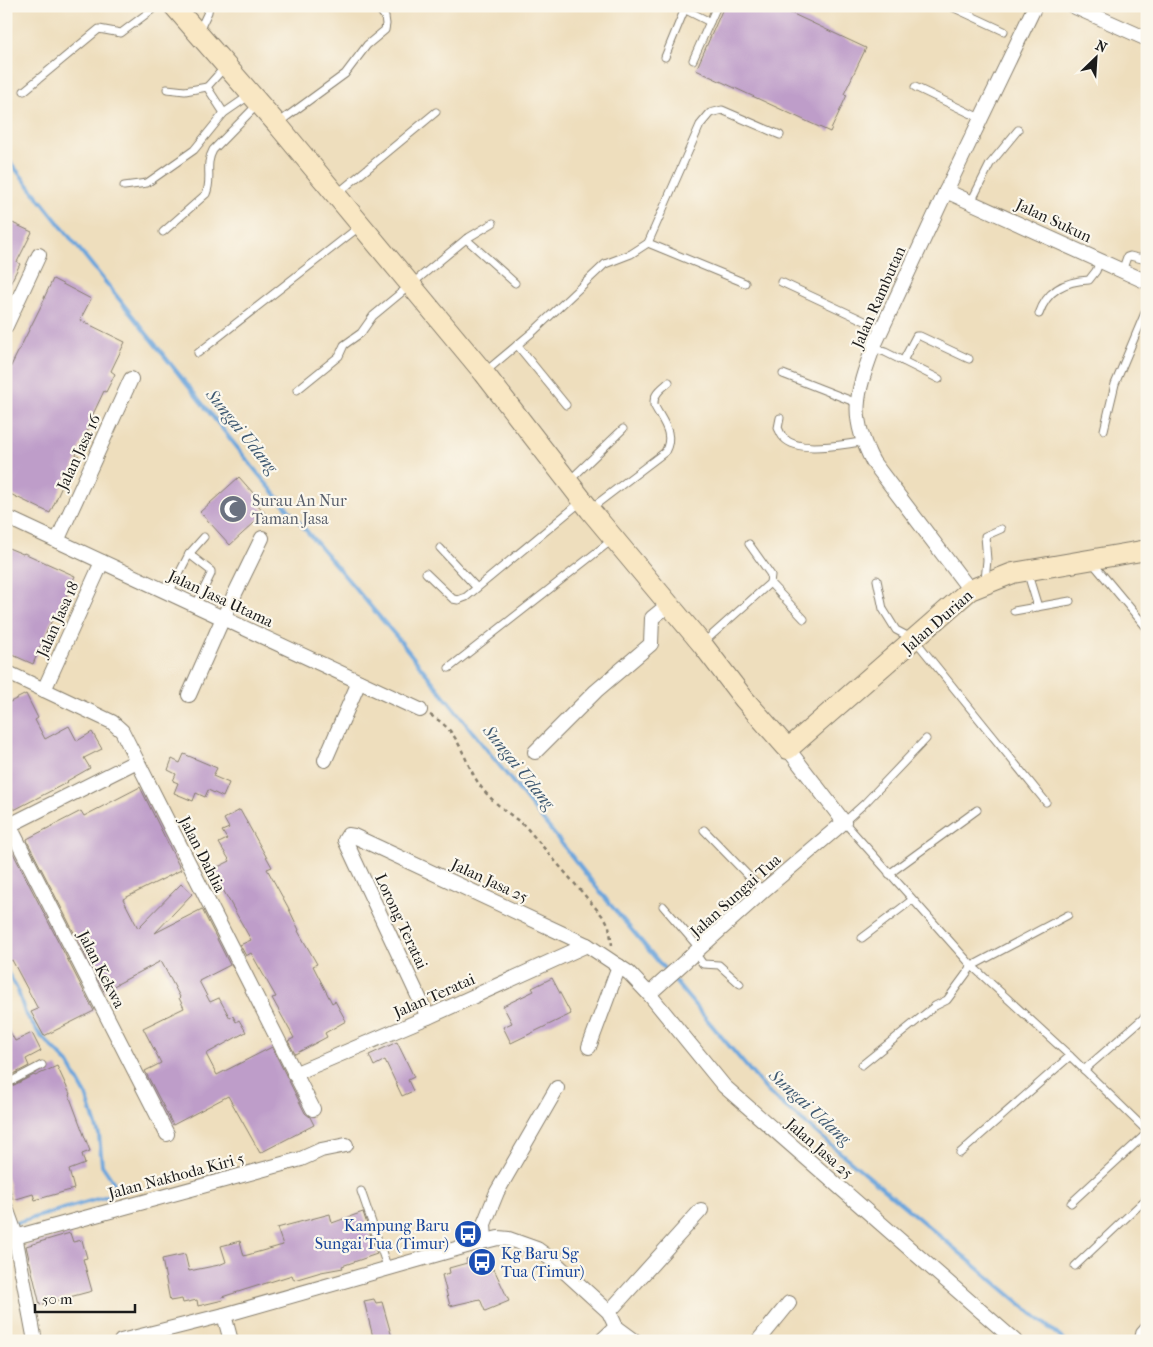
<svg xmlns="http://www.w3.org/2000/svg" width="1153" height="1347" font-family="'IM FELL French Canon',serif">
<style>
.lines{fill:none;stroke-linecap:round;stroke-linejoin:round}
.stream{stroke:#6da6dc;stroke-width:4}
.building{fill:#be9dc9}
.lane-casing{stroke:#857d6c;stroke-width:9}
.street-casing{stroke:#857d6c;stroke-width:16}
.secondary-casing{stroke:#857d6c;stroke-width:22}
.path{stroke:#857d6c;stroke-width:2.5;stroke-dasharray:4 4;stroke-linecap:butt}
.lane{stroke:#fff;stroke-width:7}
.street{stroke:#fff;stroke-width:14}
.secondary{stroke:#f9e7c3;stroke-width:20}
.labels{text-anchor:middle;stroke-width:4.5;stroke-linejoin:round;paint-order:stroke}
.street-label{font-size:16px;fill:#1c1c1c;stroke:#fbf7ec}
.worship-label{font-size:16px;fill:#5b616d;stroke:#fbf7ec;text-anchor:start}
.transit-label{font-size:16px;fill:#164399;stroke:#fbf7ec;text-anchor:end}
.water-label{font-size:18px;font-style:italic;fill:#405a72;stroke:#fbf7ec}
</style>
<rect width="100%" height="100%" fill="#fbf7ec"/>
<filter id="ink" filterUnits="userSpaceOnUse"><feTurbulence type="fractalNoise" baseFrequency=".02" numOctaves="2"/><feDisplacementMap in="SourceGraphic" scale="10" xChannelSelector="R" yChannelSelector="G"/><feConvolveMatrix kernelMatrix="1 2 1 2 8 2 1 2 1" color-interpolation-filters="sRGB"/></filter>
<filter id="wash" filterUnits="userSpaceOnUse"><feTurbulence type="fractalNoise" baseFrequency=".0096" numOctaves="4" result="noise"/><feDisplacementMap in="SourceGraphic" scale="20" xChannelSelector="R" yChannelSelector="G"/><feGaussianBlur stdDeviation="1.12" result="paint"/><feColorMatrix in="noise" values="0 0 0 0 0 0 0 0 0 0 0 0 0 0 0 0 0 1.4 0 .05"/><feComposite in="paint" operator="in"/></filter>
<g filter="url(#wash)">
<rect width="100%" height="100%" fill="#eedebd"/>
<g class="lines">
<g class="stream">
<polyline points="6,157 259,475 401,642 609,903 668,973"/>
<polyline points="6,970 17,988 25,1013 40,1035 68,1063 86,1095 99,1135 102,1165 116,1186 111,1195 16,1223"/>
<polyline points="672,978 768,1092 1065,1341"/>
</g>
</g>
<g id="blocks">
<g class="building">
<polygon points="724,6 776,6 866,48 844,94 847,95 830,132 696,70"/>
<polygon points="6,220 32,232 17,262 20,264 6,292"/>
<polygon points="53,279 91,299 80,320 125,342 111,371 115,374 106,392 104,391 87,427 89,428 76,455 79,456 70,474 68,473 50,513 6,492 6,376 45,298 44,298"/>
<polygon points="239,477 261,502 258,505 265,513 230,545 200,512"/>
<polygon points="6,547 23,554 24,553 75,576 57,616 54,615 33,664 6,652"/>
<polygon points="26,694 38,718 35,720 45,739 69,726 77,741 92,732 102,749 84,758 90,768 67,781 68,782 14,810 6,796 6,704"/>
<polygon points="184,754 217,768 213,776 229,783 223,797 208,790 205,797 196,793 193,801 174,793 178,783 173,781 176,774 168,770 172,759 180,763"/>
<polygon points="140,787 181,870 123,899 138,928 181,884 192,894 155,933 202,909 230,965 199,981 210,1002 219,998 230,1018 233,1016 236,1022 239,1020 246,1032 206,1054 217,1075 272,1047 305,1113 310,1117 314,1125 260,1153 228,1096 173,1125 145,1071 161,1063 143,1028 184,1008 179,998 180,997 161,961 104,991 28,843 27,839 81,811 84,816"/>
<polygon points="240,810 272,867 267,869 288,907 299,930 298,931 317,964 313,966 332,1003 335,1001 346,1021 325,1033 327,1037 295,1054 288,1041 294,1038 272,998 276,997 251,953 246,956 240,945 251,940 212,870 230,861 219,843 227,839 222,831 229,828 224,819"/>
<polygon points="12,851 94,1011 44,1036 31,1012 38,1009 12,960 6,963 6,854"/>
<polygon points="552,978 571,1014 511,1043 503,1027 512,1023 503,1006 534,991 532,988"/>
<polygon points="6,1024 15,1041 32,1033 41,1051 26,1059 29,1066 6,1078"/>
<polygon points="397,1042 414,1077 408,1080 413,1091 402,1096 385,1060 374,1066 369,1055"/>
<polygon points="57,1066 70,1094 69,1095 90,1151 82,1154 85,1164 69,1170 74,1189 35,1200 33,1194 13,1200 6,1174 6,1089 34,1075 35,1076"/>
<polygon points="363,1212 377,1254 342,1266 343,1268 321,1272 294,1280 292,1275 222,1297 223,1300 198,1306 197,1300 183,1303 182,1299 170,1301 162,1259 185,1254 189,1271 219,1265 226,1262 221,1246 240,1241 244,1256 283,1245 277,1228 330,1214 332,1223"/>
<polygon points="70,1233 73,1242 82,1240 87,1258 83,1259 92,1291 40,1305 26,1246"/>
<polygon points="478,1256 484,1274 494,1269 509,1301 485,1311 480,1299 450,1306 442,1275 450,1273 449,1268 467,1263 466,1259"/>
<polygon points="374,1299 376,1303 382,1302 392,1337 376,1341 374,1341 364,1301"/>
</g>
</g>
</g>
<g filter="url(#ink)">
<use href="#blocks" fill-opacity="0" stroke="#857d6c" stroke-width="1"/>
<g class="lines">
<g class="lane-casing">
<g id="lane">
<polyline points="678,6 710,22"/>
<polyline points="950,6 1004,31"/>
<polyline points="199,31 208,12 209,6"/>
<polyline points="665,57 686,6"/>
<polyline points="693,60 717,6"/>
<polyline points="224,68 207,87 224,113"/>
<polyline points="915,87 980,118"/>
<polyline points="167,89 185,91 207,87"/>
<polyline points="24,91 99,29 121,33 157,6"/>
<polyline points="278,123 345,74 367,45 385,30 386,24 385,17 377,6"/>
<polyline points="124,186 147,183 194,150 224,113 250,95"/>
<polyline points="338,193 436,112"/>
<polyline points="971,202 990,164 1018,130"/>
<path d="M 163,232 L 206,194 C 213,178 204,166 213,150 L 258,104"/>
<polyline points="466,239 515,283"/>
<polyline points="648,243 745,283"/>
<polyline points="1122,271 1127,257 1130,256 1142,259 1147,248"/>
<polyline points="781,282 882,329"/>
<path d="M 1039,314 C 1047,290 1065,281 1089,280 L 1096,271 L 1100,261"/>
<polyline points="517,345 566,405"/>
<polyline points="873,348 885,352 939,379"/>
<polyline points="198,353 359,227"/>
<polyline points="903,361 916,336 920,336 969,359"/>
<polyline points="485,372 535,330 605,264 631,254 648,243 700,125 710,113 722,110 780,135"/>
<polyline points="783,374 857,403"/>
<polyline points="297,390 339,356 344,345 361,333 373,316 466,239 493,223"/>
<path d="M 780,418 L 778,428 C 780,431 781,436 784,438 C 799,454 842,444 863,442"/>
<polyline points="1104,430 1115,384 1147,308"/>
<polyline points="570,480 623,429"/>
<path d="M 590,509 L 665,452 C 675,434 663,422 654,405 C 653,394 661,389 669,382"/>
<polyline points="440,548 476,587"/>
<polyline points="189,554 211,571 211,574 196,605"/>
<polyline points="1091,561 1147,628"/>
<polyline points="1027,571 1038,607"/>
<polyline points="426,573 453,599 458,600 466,597 582,501"/>
<polyline points="877,580 883,609 896,630 915,640 1046,802"/>
<polyline points="985,580 987,560 985,536 1001,529"/>
<polyline points="770,583 804,619"/>
<polyline points="169,593 189,554 204,537"/>
<polyline points="1014,611 1070,601"/>
<polyline points="703,643 770,583 771,575 749,544"/>
<polyline points="449,668 612,540"/>
<polyline points="926,739 865,803 844,822 972,966 1070,1056 1147,1131"/>
<polyline points="704,830 763,891"/>
<polyline points="889,874 977,810"/>
<polyline points="663,906 700,949"/>
<polyline points="862,938 912,900"/>
<polyline points="695,953 703,964 719,965 740,984"/>
<polyline points="862,1065 935,1006 947,1000 972,966 1068,915"/>
<polyline points="1084,1070 1147,1015"/>
<polyline points="6,1084 42,1065"/>
<polyline points="960,1153 1070,1056"/>
<polyline points="361,1191 388,1269"/>
<polyline points="1071,1203 1147,1133"/>
<polyline points="1075,1266 1147,1198"/>
<polyline points="1138,1341 1140,1332 1147,1324"/>
</g>
</g>
<g class="street-casing">
<g id="street">
<polyline points="1073,6 1147,39"/>
<polyline points="946,191 1147,282"/>
<polyline points="6,326 39,255"/>
<polyline points="6,517 420,710"/>
<polyline points="57,541 131,379"/>
<path d="M 970,590 L 873,462 C 849,416 856,395 873,348 L 946,191 L 1035,6"/>
<polyline points="6,672 112,722 122,731 313,1109"/>
<polyline points="44,690 102,562"/>
<polyline points="189,695 223,618 262,538"/>
<polyline points="535,752 596,691 651,644 652,618 668,605"/>
<polyline points="325,760 359,682"/>
<polyline points="6,819 167,1134"/>
<polyline points="6,827 137,761"/>
<polyline points="649,994 763,891 844,822 788,749"/>
<polyline points="428,1017 345,840 348,835 354,836 587,945 629,973 649,994 724,1086 1015,1341"/>
<polyline points="589,1047 619,966"/>
<polyline points="294,1074 428,1017 587,945"/>
<polyline points="6,1208 14,1230 35,1341"/>
<polyline points="15,1237 301,1159 321,1150 346,1145"/>
<polyline points="485,1241 484,1224 497,1192 557,1088"/>
<polyline points="609,1312 701,1210"/>
<polyline points="224,1315 231,1341"/>
<polyline points="121,1341 224,1315 470,1245 498,1238 509,1239 537,1249 551,1259 609,1312 616,1327 635,1341"/>
<polyline points="601,1341 616,1327"/>
<polyline points="758,1341 789,1303"/>
</g>
</g>
<g class="secondary-casing">
<polyline id="secondary" points="174,6 277,124 484,373 590,510 702,644 744,699 788,749 970,590 1013,573 1147,550"/>
</g>
<path class="path" d="M 430,715 C 462,732 462,760 481,787 C 493,803 510,814 525,826 L 606,920 L 609,926 L 612,945"/>
<use href="#lane" class="lane"/>
<use href="#street" class="street"/>
<use href="#secondary" class="secondary"/>
</g>
</g>
<defs>
<g id="mosque-disc" transform="scale(1.4375)"><circle r="9.5" fill="#6b7280" stroke="#fbf7ec"/><path d="M3.5-4.9A6 6 0 1 0 3.5 4.9A5 5 0 1 1 3.5-4.9Z" fill="#fff"/></g>
<g id="bus-disc" transform="scale(1.4375)"><circle r="9.5" fill="#1a4fb4" stroke="#fbf7ec"/><path d="M-5-6H5V4H4V6H2V4H-2V6H-4V4H-5ZM-3.5-4V0h7V-4ZM-3.5 1.2v1.5H-2V1.2ZM2 1.2v1.5H3.5V1.2Z" fill="#fff"/></g>
</defs>
<g fill-rule="evenodd">
<use href="#mosque-disc" x="233" y="509"/>
<use href="#bus-disc" x="468" y="1234"/>
<use href="#bus-disc" x="482" y="1262"/>
</g>
<g class="labels">
<g class="street-label">
<text transform="translate(1054 220) rotate(25)" y="6">Jalan Sukun</text>
<text transform="translate(878 297) rotate(-66)" y="6">Jalan Rambutan</text>
<text transform="translate(78 452) rotate(-65)" y="6">Jalan Jasa 16</text>
<text transform="translate(221 598) rotate(25)" y="6">Jalan Jasa Utama</text>
<text transform="translate(57 619) rotate(-66)" y="6">Jalan Jasa 18</text>
<text transform="translate(937 621) rotate(-41)" y="6">Jalan Durian</text>
<text transform="translate(203 854) rotate(63)" y="6">Jalan Dahlia</text>
<text transform="translate(490 880) rotate(25)" y="6">Jalan Jasa 25</text>
<text transform="translate(735 895) rotate(-42)" y="6">Jalan Sungai Tua</text>
<text transform="translate(402 921) rotate(65)" y="6">Lorong Teratai</text>
<text transform="translate(102 969) rotate(63)" y="6">Jalan Kekwa</text>
<text transform="translate(434 995) rotate(-24)" y="6">Jalan Teratai</text>
<text transform="translate(820 1148) rotate(41)" y="6">Jalan Jasa 25</text>
<text transform="translate(176 1175) rotate(-15)" y="6">Jalan Nakhoda Kiri 5</text>
</g>
<g class="worship-label">
<text x="252" y="506">Surau An Nur<tspan x="252" dy="18">Taman Jasa</tspan></text>
</g>
<g class="transit-label">
<text x="449" y="1231">Kampung Baru<tspan x="449" dy="18">Sungai Tua (Timur)</tspan></text>
<text x="501" y="1259" text-anchor="start">Kg Baru Sg<tspan x="501" dy="18">Tua (Timur)</tspan></text>
</g>
<g class="water-label">
<text transform="translate(242 431) rotate(51)" y="6">Sungai Udang</text>
<text transform="translate(519 767) rotate(51)" y="6">Sungai Udang</text>
<text transform="translate(810 1107) rotate(42)" y="6">Sungai Udang</text>
</g>
</g>
<rect width="1153" height="1347" fill="none" stroke="#fbf7ec" stroke-width="25"/>
<g transform="translate(1096 58) rotate(25)" stroke="#fbf7ec" stroke-width="4" paint-order="stroke">
<path d="M0-4L9 19L0 12L-9 19Z" fill="#1c1c1c"/>
<text y="-8" font-size="14" font-weight="bold" text-anchor="middle" fill="#1c1c1c">N</text>
</g>
<path d="M35 1304v8h100v-8" fill="none" stroke="#1c1c1c" stroke-width="2.5"/>
<text x="42" y="1304" font-size="15" fill="#1c1c1c" stroke="#fbf7ec" stroke-width="4" paint-order="stroke">50 m</text>
</svg>
